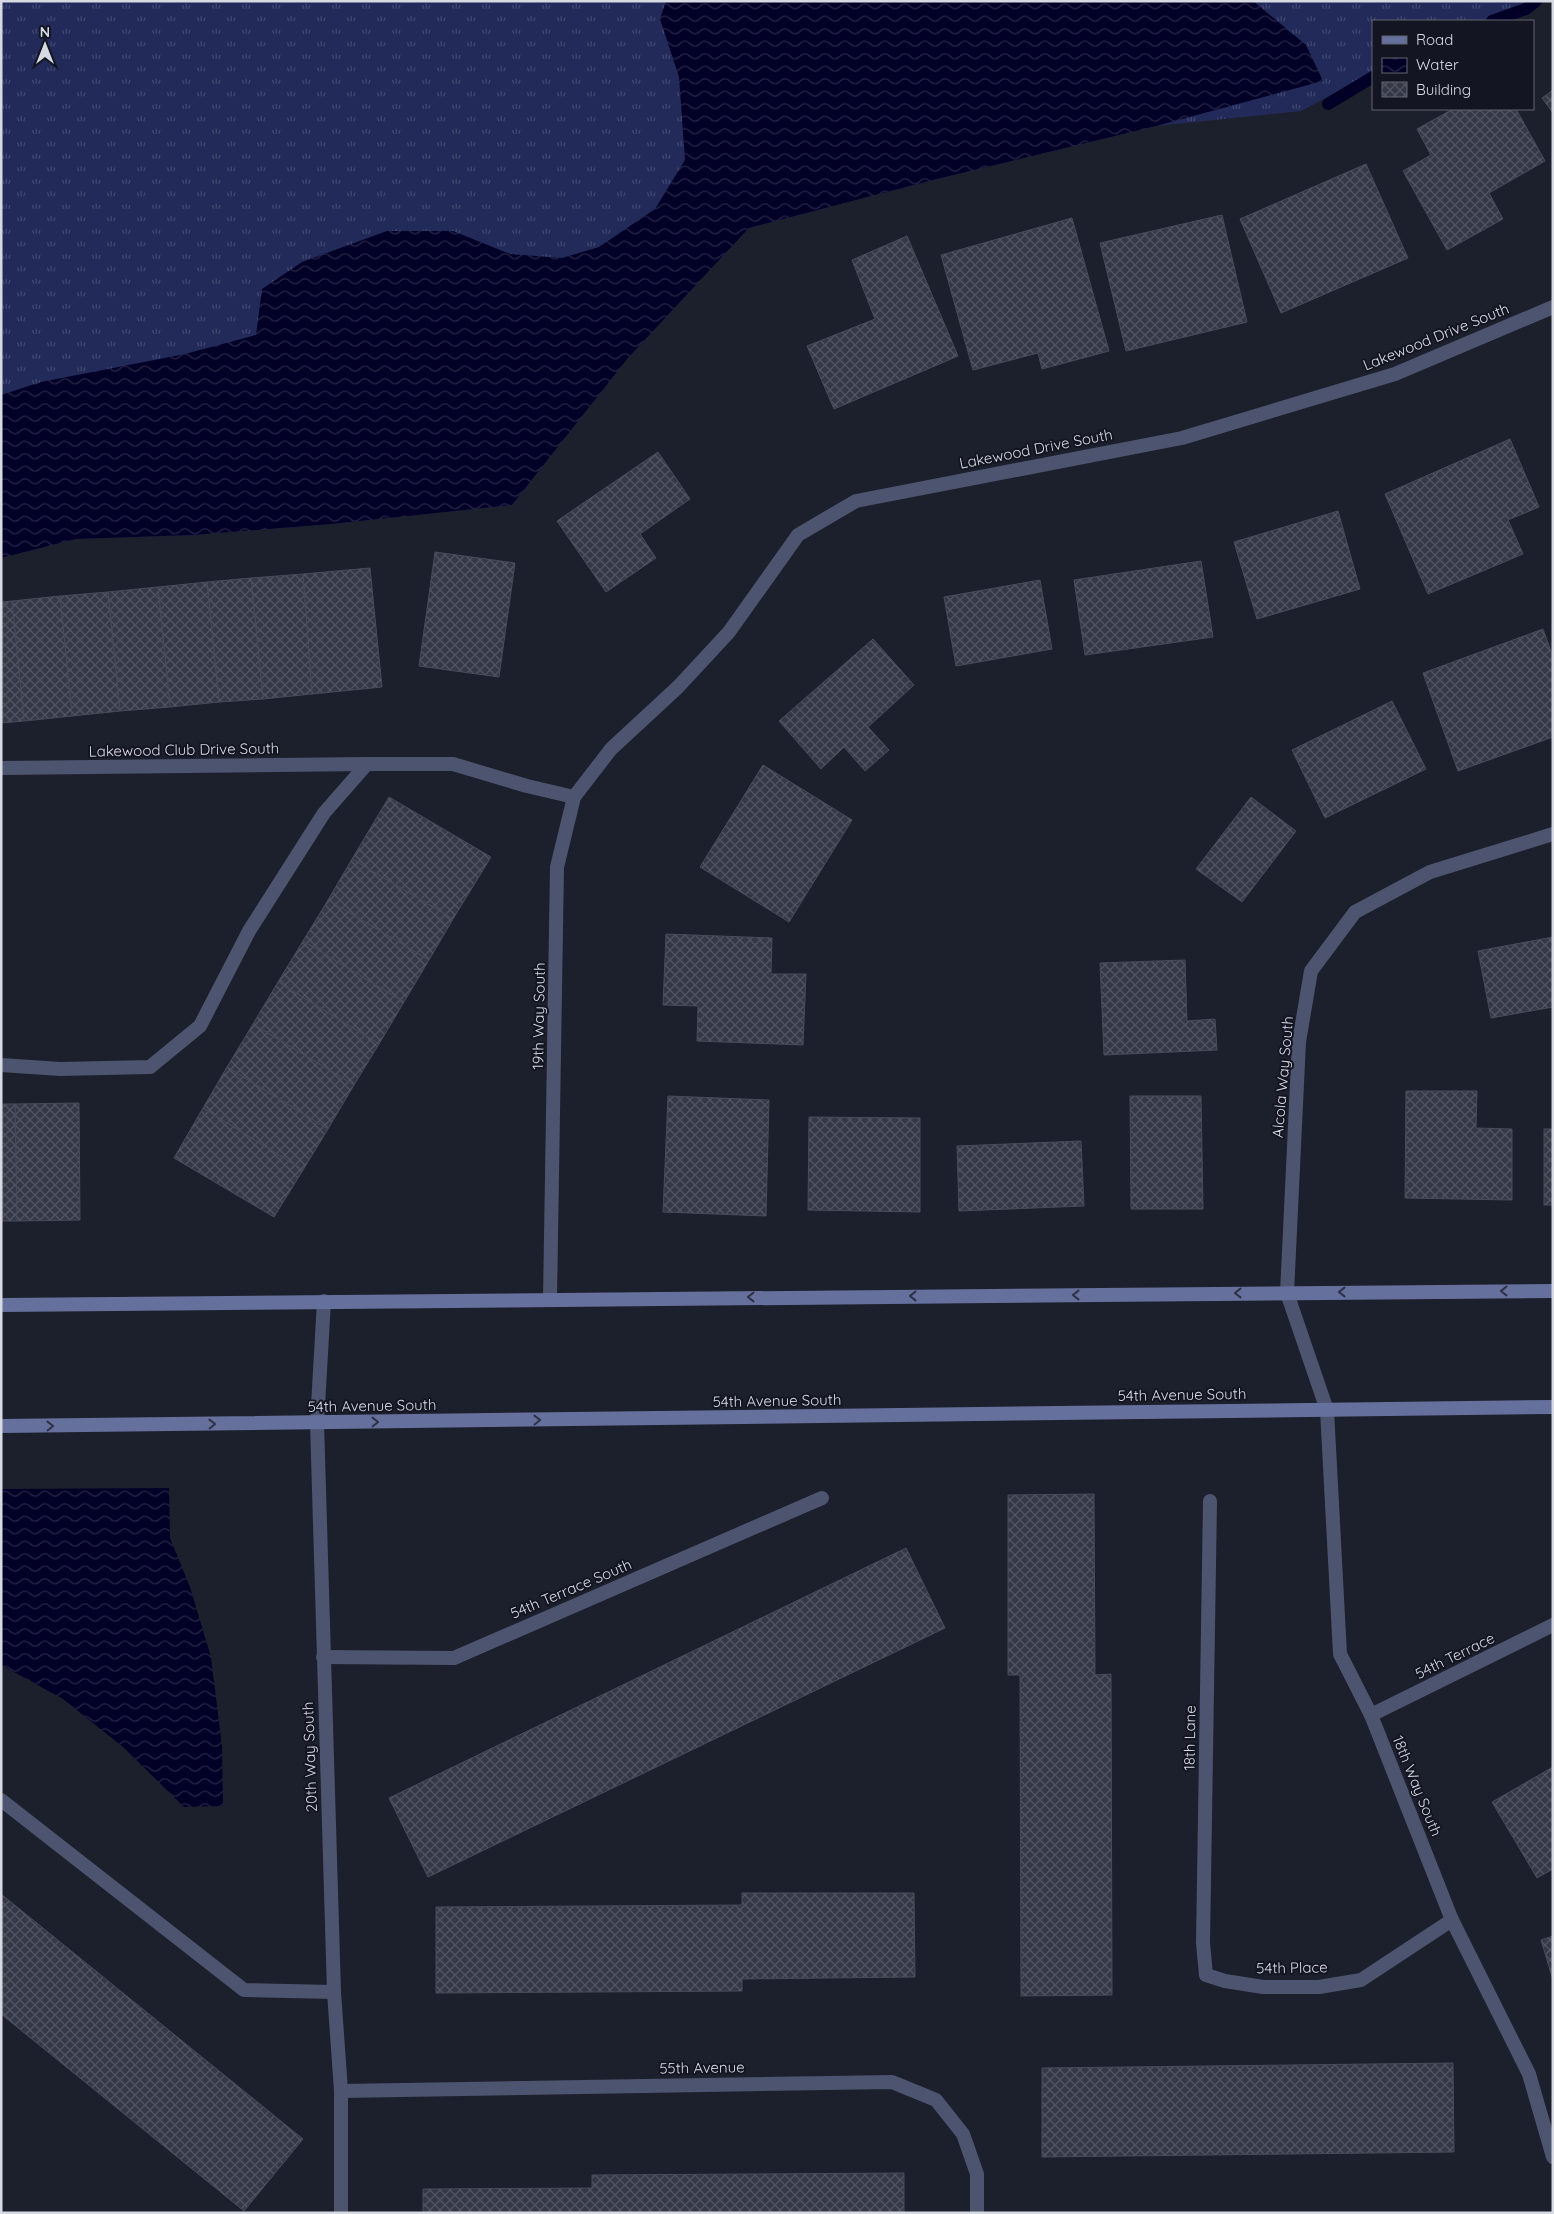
<svg xmlns="http://www.w3.org/2000/svg" width="1554" height="2214" font-family="Quicksand,sans-serif">
<style>
.grass{fill:url(#grass-tufts)}
.water{fill:url(#water-waves)}
.lines{fill:none;stroke-linecap:round;stroke-linejoin:round}
.stream{stroke:#030027;stroke-width:12}
.building{fill:url(#building-cross-hatch);stroke:#484c5a}
.service{stroke:#4d546f;stroke-width:14}
.minor{stroke:#4d546f;stroke-width:14}
.secondary{stroke:#66709c;stroke-width:14}
.oneway{stroke:#2c3147}
.labels{text-anchor:middle;stroke-width:4;stroke-linejoin:round;paint-order:stroke}
.street-label{font-size:15px;fill:#d8dae3;stroke:#131622}
</style>
<defs>
<pattern id="grass-tufts" width="24" height="20" patternUnits="userSpaceOnUse" patternTransform="scale(1.25)"><rect width="24" height="20" fill="#222a59"/><path d="M3 7l-1-3M5 7V3M7 7l1-3M15 17l-1-3M17 17v-4M19 17l1-3" fill="none" stroke="#414871"/></pattern>
<pattern id="water-waves" width="16" height="10" patternUnits="userSpaceOnUse" patternTransform="scale(1.25)"><rect width="16" height="10" fill="#030027"/><path d="M0 5q4-4 8 0t8 0" fill="none" stroke="#272546"/></pattern>
<pattern id="building-cross-hatch" width="8" height="8" patternUnits="userSpaceOnUse" patternTransform="scale(1.25)"><rect width="8" height="8" fill="#353947"/><path d="M0 0l8 8M0 8l8-8" fill="none" stroke="#525561"/></pattern>
</defs>
<rect width="100%" height="100%" fill="#1c202c"/>
<polygon class="grass" points="1,1 1536,1 1526,9 1492,21 1373,21 1373,73 1301,111 1156,126 937,179 749,228 628,358 512,505 332,524 194,535 76,539 1,558"/>
<g class="water">
<polygon points="666,1 1253,1 1306,45 1323,81 1156,126 937,179 749,228 628,358 512,505 332,524 194,535 76,539 1,558 1,395 41,382 185,354 256,335 262,289 302,262 387,231 453,231 510,254 562,258 599,247 655,209 685,160 679,77 660,19"/>
<polygon points="169,1488 170,1538 190,1587 211,1657 222,1746 223,1806 184,1807 123,1747 63,1699 1,1665 1,1489"/>
</g>
<g class="lines">
<g class="stream">
<polyline points="1492,21 1526,9 1536,1"/>
<polyline points="1328,104 1373,77"/>
</g>
</g>
<g class="building">
<polygon points="1553,90 1553,113 1542,98"/>
<polygon points="1453,109 1516,109 1545,161 1489,193 1503,219 1447,250 1403,171 1431,155 1417,129"/>
<polygon points="1366,164 1408,258 1281,313 1240,219"/>
<polygon points="1222,215 1247,322 1126,351 1100,243"/>
<polygon points="1072,218 1109,351 1042,369 1038,353 973,370 941,255"/>
<polygon points="907,236 958,356 834,409 807,346 875,319 852,260"/>
<polygon points="1510,439 1539,507 1508,520 1523,554 1428,594 1385,494"/>
<polygon points="658,452 690,499 640,534 656,558 606,592 557,521"/>
<polygon points="1338,511 1360,589 1257,619 1234,542"/>
<polygon points="435,552 515,563 499,677 419,666"/>
<polygon points="1201,561 1213,637 1085,655 1074,580"/>
<polygon points="370,568 382,687 312,694 303,574"/>
<polygon points="303,574 312,694 263,699 251,578"/>
<polygon points="251,578 263,699 219,702 207,582"/>
<polygon points="1040,580 1052,649 956,666 944,597"/>
<polygon points="207,582 219,702 170,707 158,587"/>
<polygon points="158,587 170,707 120,711 108,592"/>
<polygon points="108,592 120,711 72,716 60,596"/>
<polygon points="60,596 72,716 24,721 12,601"/>
<polygon points="12,601 24,721 1,723 1,602"/>
<polygon points="1543,629 1553,657 1553,737 1458,771 1423,673"/>
<polygon points="873,639 914,685 868,727 889,750 865,771 844,747 821,769 779,721"/>
<polygon points="1392,701 1426,769 1325,818 1292,750"/>
<polygon points="763,765 852,820 789,922 700,867"/>
<polygon points="389,797 491,857 453,919 352,859"/>
<polygon points="1251,797 1296,831 1242,902 1196,869"/>
<polygon points="352,859 453,919 429,960 328,900"/>
<polygon points="328,900 429,960 404,1002 303,941"/>
<polygon points="666,934 772,938 771,974 806,974 803,1045 697,1041 698,1006 663,1005"/>
<polygon points="1553,937 1553,1007 1491,1018 1478,951"/>
<polygon points="303,941 404,1002 379,1044 278,982"/>
<polygon points="1185,960 1187,1021 1215,1019 1217,1050 1104,1055 1100,963"/>
<polygon points="278,982 379,1044 354,1085 253,1024"/>
<polygon points="253,1024 354,1085 328,1129 227,1067"/>
<polygon points="227,1067 328,1129 303,1170 203,1108"/>
<polygon points="1406,1091 1477,1091 1476,1128 1512,1129 1512,1200 1405,1198"/>
<polygon points="668,1096 769,1100 766,1216 663,1212"/>
<polygon points="1130,1096 1201,1096 1203,1209 1131,1209"/>
<polygon points="79,1103 80,1220 17,1221 15,1104"/>
<polygon points="1,1104 15,1104 17,1221 1,1221"/>
<polygon points="203,1108 303,1170 274,1217 174,1158"/>
<polygon points="809,1117 920,1118 920,1212 808,1210"/>
<rect x="1544" y="1129" width="9" height="76"/>
<polygon points="1081,1141 1084,1206 959,1211 957,1146"/>
<polygon points="1094,1494 1095,1675 1111,1674 1112,1995 1021,1996 1020,1675 1008,1675 1008,1495"/>
<polygon points="906,1548 945,1628 428,1877 389,1798"/>
<polygon points="1553,1767 1553,1869 1537,1878 1492,1802"/>
<polygon points="742,1893 914,1893 915,1977 742,1979 742,1991 436,1993 436,1907 742,1905"/>
<polygon points="1,1894 303,2139 244,2211 1,2014"/>
<polygon points="1553,1936 1553,1980 1541,1940"/>
<polygon points="1453,2063 1454,2152 1042,2157 1042,2068"/>
<polygon points="904,2173 904,2213 423,2213 423,2189 592,2188 592,2175"/>
</g>
<g class="lines">
<polyline class="service" points="1,1800 244,1990 334,1992"/>
<g class="minor">
<polyline points="1,768 367,764"/>
<polyline points="1553,834 1430,872 1355,912 1311,971 1299,1042 1287,1293 1327,1410 1340,1654 1371,1715 1452,1920 1529,2074 1553,2157"/>
<polyline points="1,1065 60,1069 150,1067 200,1026 249,931 324,813 367,764 453,764 527,786 574,797"/>
<polyline points="550,1299 557,867 574,797 611,749 678,687 729,632 798,535 856,501 1182,438 1395,374 1553,307"/>
<polyline points="324,1301 317,1423 334,1992 341,2091 341,2213"/>
<polyline points="1210,1501 1203,1943 1206,1975 1225,1981 1263,1987 1319,1987 1361,1980 1452,1920"/>
<polyline points="323,1657 454,1658 822,1498"/>
<polyline points="1371,1715 1553,1625"/>
<polyline points="341,2091 892,2082 936,2100 963,2134 977,2174 977,2213"/>
</g>
<g class="secondary">
<polyline points="1,1305 1553,1291"/>
<polyline points="1,1426 1553,1407"/>
</g>
</g>
<defs><path id="oneway-chevron" d="M-2-3.5L2.5 0L-2 3.5" fill="none" stroke-width="1.6" stroke-linecap="round" stroke-linejoin="round" transform="scale(1.25)"/></defs>
<g class="oneway">
<use href="#oneway-chevron" transform="translate(1504 1291) rotate(180)"/>
<use href="#oneway-chevron" transform="translate(1342 1292) rotate(180)"/>
<use href="#oneway-chevron" transform="translate(1238 1293) rotate(180)"/>
<use href="#oneway-chevron" transform="translate(1076 1295) rotate(180)"/>
<use href="#oneway-chevron" transform="translate(913 1296) rotate(180)"/>
<use href="#oneway-chevron" transform="translate(751 1297) rotate(180)"/>
<use href="#oneway-chevron" transform="translate(537 1420) rotate(-1)"/>
<use href="#oneway-chevron" transform="translate(375 1422) rotate(-1)"/>
<use href="#oneway-chevron" transform="translate(212 1424) rotate(-1)"/>
<use href="#oneway-chevron" transform="translate(50 1426) rotate(-1)"/>
</g>
<g class="labels">
<g class="street-label">
<text transform="translate(1436 337) rotate(-22)" y="5">Lakewood Drive South</text>
<text transform="translate(1036 449) rotate(-11)" y="5">Lakewood Drive South</text>
<text transform="translate(184 750) rotate(-1)" y="5">Lakewood Club Drive South</text>
<text transform="translate(539 1016) rotate(-89)" y="5">19th Way South</text>
<text transform="translate(1283 1077) rotate(-85)" y="5">Alcola Way South</text>
<text transform="translate(1182 1395) rotate(-1)" y="5">54th Avenue South</text>
<text transform="translate(777 1401) rotate(-1)" y="5">54th Avenue South</text>
<text transform="translate(372 1406) rotate(-1)" y="5">54th Avenue South</text>
<text transform="translate(571 1589) rotate(-23)" y="5">54th Terrace South</text>
<text transform="translate(1455 1656) rotate(-26)" y="5">54th Terrace</text>
<text transform="translate(1190 1738) rotate(-89)" y="5">18th Lane</text>
<text transform="translate(310 1757) rotate(-92)" y="5">20th Way South</text>
<text transform="translate(1417 1786) rotate(68)" y="5">18th Way South</text>
<text transform="translate(1292 1968) rotate(-1)" y="5">54th Place</text>
<text transform="translate(702 2068) rotate(-1)" y="5">55th Avenue</text>
</g>
</g>
<rect width="1554" height="2214" fill="none" stroke="#d8dae3" stroke-width="5"/>
<rect x="1372" y="20" width="162" height="90" fill="#131622" stroke="#62646f"/>
<rect x="1382" y="36" width="25" height="8" fill="#66709c" stroke="#62646f"/>
<text x="1416" y="45" font-size="15" fill="#d8dae3">Road</text>
<rect x="1382" y="58" width="25" height="15" fill="url(#water-waves)" stroke="#62646f"/>
<text x="1416" y="70" font-size="15" fill="#d8dae3">Water</text>
<rect x="1382" y="82" width="25" height="15" fill="url(#building-cross-hatch)" stroke="#62646f"/>
<text x="1416" y="95" font-size="15" fill="#d8dae3">Building</text>
<g transform="translate(45 45)" stroke="#131622" stroke-width="4" paint-order="stroke">
<path d="M0-4L9 19L0 12L-9 19Z" fill="#d8dae3"/>
<text y="-8" font-size="14" font-weight="bold" text-anchor="middle" fill="#d8dae3">N</text>
</g>
</svg>
